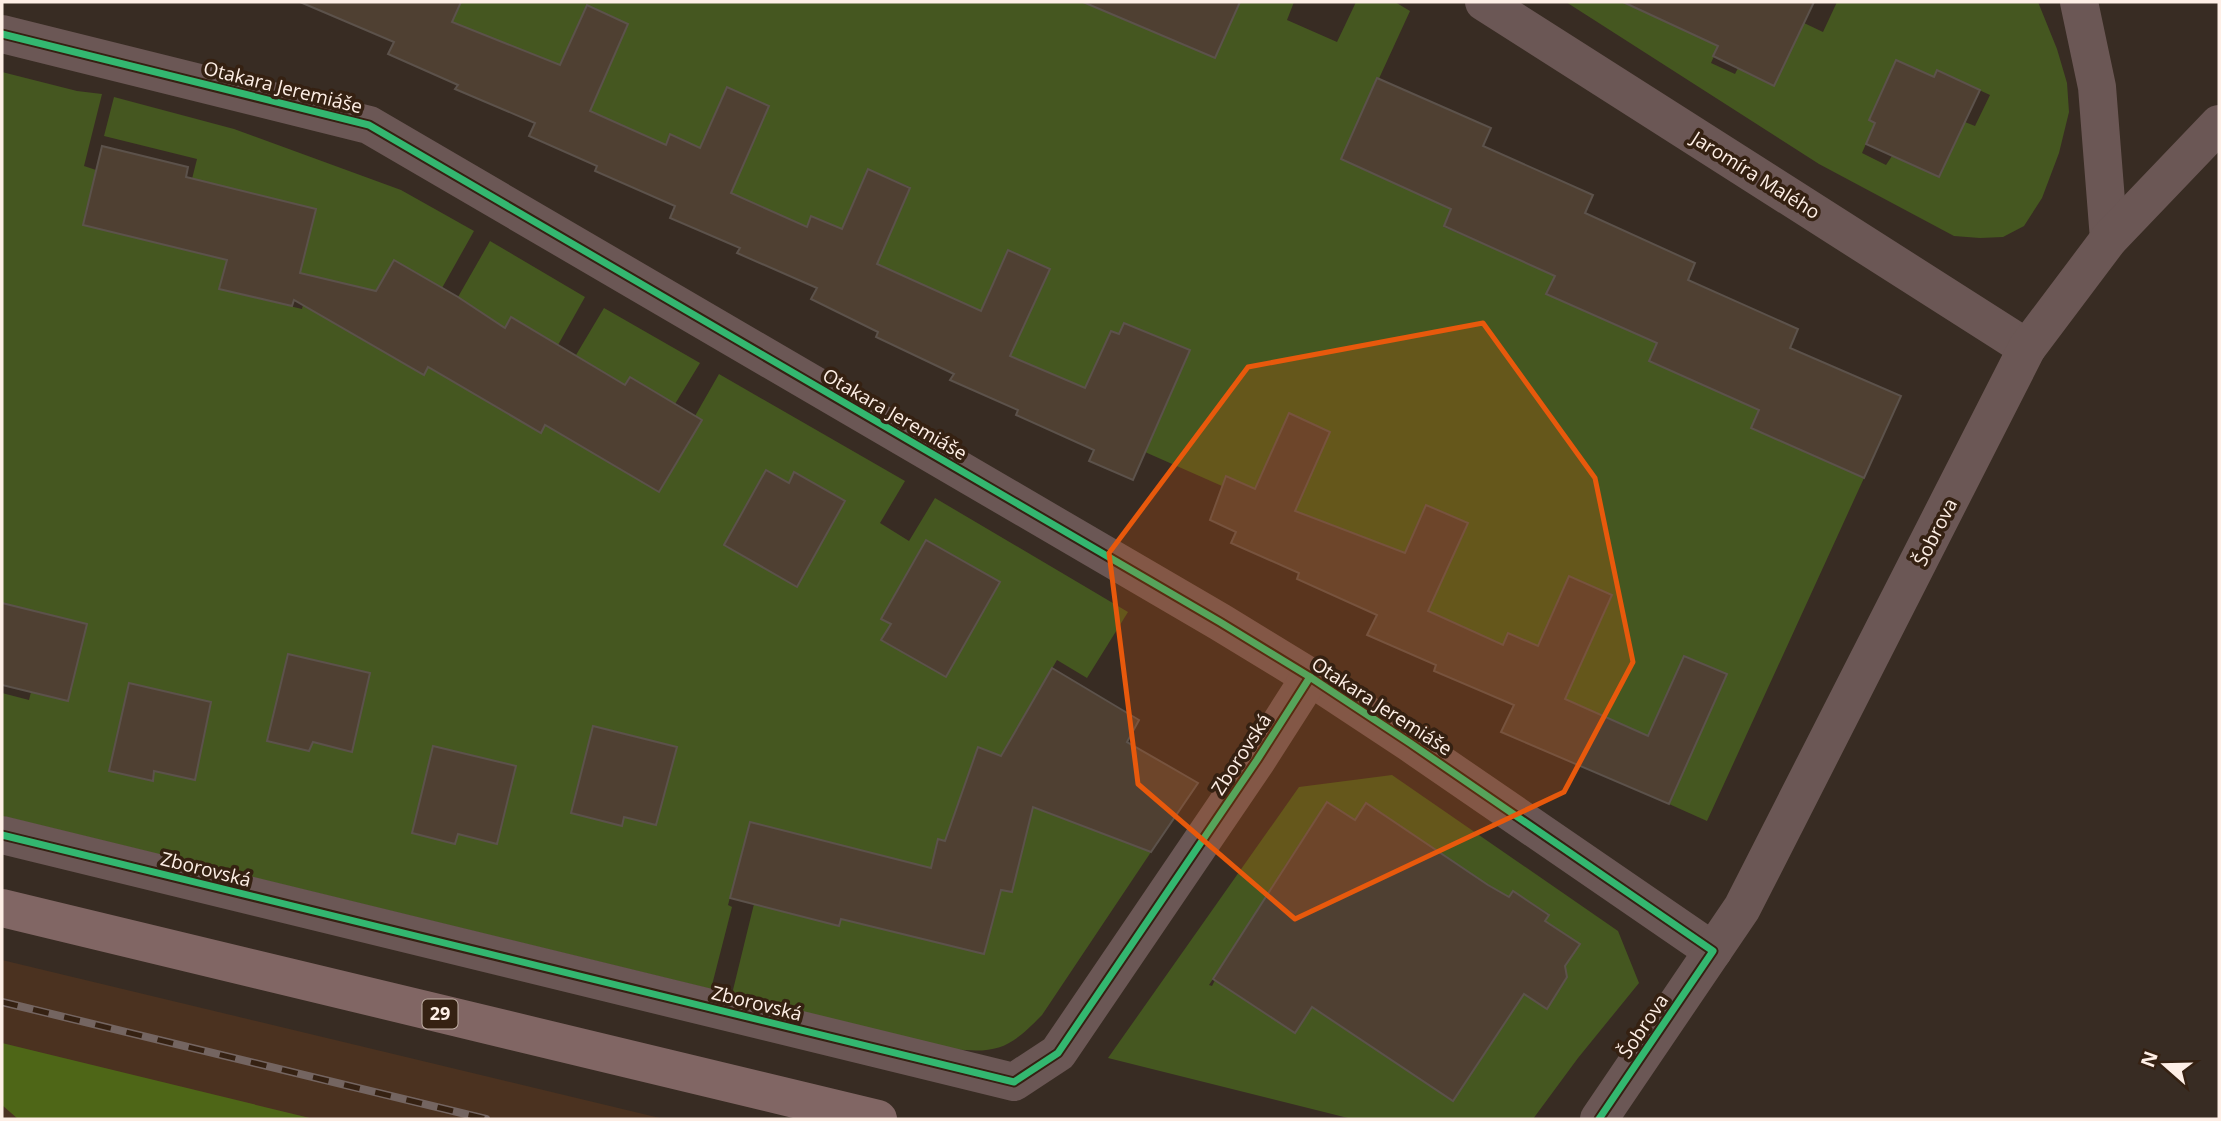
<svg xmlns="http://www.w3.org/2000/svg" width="2221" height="1121" font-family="'Open Sans',sans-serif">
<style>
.built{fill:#4b3220}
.green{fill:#455720;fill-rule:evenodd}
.forest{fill:#4e6617}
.building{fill:#4f4032;stroke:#5c524b;stroke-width:2}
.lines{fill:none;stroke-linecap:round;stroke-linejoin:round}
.street{stroke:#6b5755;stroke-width:38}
.primary{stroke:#816664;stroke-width:38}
.rail-casing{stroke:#746561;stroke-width:8}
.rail{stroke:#352112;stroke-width:5;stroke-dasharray:16;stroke-linecap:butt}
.cycleway-casing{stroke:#352112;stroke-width:11}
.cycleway{stroke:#33b770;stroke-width:7}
.marked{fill:#e8590c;fill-opacity:0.2;stroke:#e8590c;stroke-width:5;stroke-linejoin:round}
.labels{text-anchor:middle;stroke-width:7;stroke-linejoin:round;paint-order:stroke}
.shield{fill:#352112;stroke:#c2b1a6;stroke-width:2}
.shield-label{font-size:18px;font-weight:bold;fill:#feefe6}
.street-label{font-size:19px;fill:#feefe6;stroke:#352112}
</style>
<rect width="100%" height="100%" fill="#382c23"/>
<polygon class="built" points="2,960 664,1119 2,1119"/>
<g class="green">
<polygon points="461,2 1104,2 1101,9 1215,58 1240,2 1294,2 1287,20 1337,42 1356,2 1395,2 1410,11 1342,159 1451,209 1444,227 1555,275 1547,294 1657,343 1649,361 1759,410 1751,428 1864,478 1707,821 1669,804 1727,674 1684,656 1648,736 1565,699 1612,596 1539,646 1509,634 1503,645 1428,611 1468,523 1426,505 1405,553 1291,519 1289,414 1255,489 1226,477 1222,486 1145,452 1189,350 1124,323 1119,334 1111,331 1085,388 1010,356 1049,269 1008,250 981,311 952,298 947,308 872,275 910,187 868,169 842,229 812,217 807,227 731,193 769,106 727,88 700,148 671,135 666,145 590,111 628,24 587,6 560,65 449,29"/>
<path d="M 1566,2 L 1623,2 L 1653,15 L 1659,2 L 1738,2 L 1711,63 L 1735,74 L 1738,68 L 1774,86 L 1804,23 L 1823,32 L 1837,2 L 2038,2 L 2057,49 L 2067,83 L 2069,112 L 2059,153 L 2042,198 L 2024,226 L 2003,237 L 1980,238 L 1954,236 L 1819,164 ZM 1896,61 L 1934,77 L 1938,71 L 1990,95 L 1975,126 L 1965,122 L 1939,177 L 1892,156 L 1886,165 L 1862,153 L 1875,123 L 1869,120 Z"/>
<path d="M 2,72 L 77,91 L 102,94 L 84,166 L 96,170 L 175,247 L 197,159 L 104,136 L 114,97 L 234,129 L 401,190 L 474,231 L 442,288 L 394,260 L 351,332 L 466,303 L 458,297 L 490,241 L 585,297 L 558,345 L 511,318 L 469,390 L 540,433 L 583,360 L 576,355 L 604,308 L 700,363 L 675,404 L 629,378 L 587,449 L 659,492 L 702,420 L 695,416 L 719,374 L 905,481 L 880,523 L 909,541 L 935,498 L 1128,612 L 1087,678 L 1057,660 L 1015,732 L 1040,748 L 966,782 L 1151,852 L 1042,1015 C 1011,1047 998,1054 954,1049 L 732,994 L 754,904 L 839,926 L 859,850 L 750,823 L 728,905 L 732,907 L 711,989 L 2,816 L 2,693 L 29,700 L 31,692 L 68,701 L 87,624 L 2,603 ZM 316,210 L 300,273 L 310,276 L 302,309 L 219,289 L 227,259 ZM 766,470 L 789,483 L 794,473 L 818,499 L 839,512 L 796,586 ZM 999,582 L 946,677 L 881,640 L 891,624 L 882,619 ZM 288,654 L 370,674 L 352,751 L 313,742 L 309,751 L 267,741 ZM 129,684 L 195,780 L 154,771 L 152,781 L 109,771 ZM 594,726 L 677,747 L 656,825 L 624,817 L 621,826 L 571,812 ZM 516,766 L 497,844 L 458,834 ZM 939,839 L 1019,859 L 1012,892 L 1001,890 L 984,954 L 914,937 Z"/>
<path d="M 1392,775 L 1618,931 L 1639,983 L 1578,1058 L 1533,1119 L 1352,1119 L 1108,1058 L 1299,787 ZM 1327,802 L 1355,820 L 1366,803 L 1424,842 L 1368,925 L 1283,869 ZM 1488,885 L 1509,897 L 1513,891 L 1549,914 L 1545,921 L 1580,944 L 1565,966 L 1567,977 L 1547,1009 L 1449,945 ZM 1254,917 L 1336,971 L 1295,1033 L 1215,980 L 1212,986 L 1209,985 ZM 1415,983 L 1496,1037 L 1453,1101 L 1372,1047 Z"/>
</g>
<polygon class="forest" points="2,1043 314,1119 18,1119 2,1105"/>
<g class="building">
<polygon points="300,2 461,2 452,22 560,65 587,5 628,24 590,111 666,145 670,134 700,148 727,87 769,106 731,193 807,227 811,216 842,229 868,169 910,188 877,264 981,311 1008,250 1050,269 1010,356 1085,388 1111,331 1119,334 1124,323 1190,350 1133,480 1089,461 1094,450 1016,415 1018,410 950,380 954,374 876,337 878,332 811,299 817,288 737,253 740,248 670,218 675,206 595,171 597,166 529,136 535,123 455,89 458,85 388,54 394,42"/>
<polygon points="1083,2 1240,2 1215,58"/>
<polygon points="1623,2 1814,2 1774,86 1713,56 1718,46"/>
<polygon points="1896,60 1934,77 1937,70 1980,90 1939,177 1866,144 1875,123 1869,120"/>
<polygon points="1377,78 1491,128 1483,146 1593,195 1585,213 1695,263 1688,280 1798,329 1790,348 1901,396 1864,478 1751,428 1759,410 1649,361 1657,343 1546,294 1555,276 1444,226 1451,209 1341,159"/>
<polygon points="102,146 188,167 186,177 316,209 300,273 376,291 394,260 458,297 505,328 511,317 625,385 630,377 702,420 659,492 545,425 541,433 428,367 424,375 294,300 292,306 219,289 227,260 83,225"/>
<polygon points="1289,413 1330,432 1295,511 1405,553 1426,505 1468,523 1428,611 1503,645 1508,633 1538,646 1569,576 1612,595 1565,699 1648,736 1684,656 1727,674 1669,804 1501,732 1514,705 1434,671 1436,665 1367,635 1377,615 1297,579 1299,573 1231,543 1236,532 1210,520 1226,476 1255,489"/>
<polygon points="766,470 789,483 794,472 845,501 797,587 724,545"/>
<polygon points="926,540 1000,582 946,677 881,640 891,624 881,619"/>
<polygon points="2,603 87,624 68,701 2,685"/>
<polygon points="288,654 370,673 352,752 313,742 309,751 267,741"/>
<polygon points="1052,668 1139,720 1127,742 1198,783 1151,852 1033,807 1012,892 1001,890 984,954 841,919 839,926 730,898 750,822 931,868 938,839 945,841 978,747 1001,756"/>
<polygon points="129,683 211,702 195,780 154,771 153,781 109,771"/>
<polygon points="593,726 677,747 656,825 624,817 622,826 571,813"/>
<polygon points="433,746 516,766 497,844 458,834 455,844 412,833"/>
<polygon points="1327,802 1355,820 1366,803 1488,885 1509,897 1513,891 1549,915 1545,921 1580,944 1565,966 1567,977 1547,1009 1524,994 1453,1101 1312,1007 1295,1033 1213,979"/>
</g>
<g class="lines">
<g class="street">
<polyline points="1484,2 2027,348"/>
<polyline points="2079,2 2097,87 2109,239"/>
<polyline points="2,34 369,125 1220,622 1310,677 1410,743 1713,951"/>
<polyline points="2,835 1014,1082 1058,1053 1257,760 1310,677"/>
<polyline points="1599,1119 1742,908 2027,348 2109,239 2219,124"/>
</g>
<polyline class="primary" points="2,908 878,1119"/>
<g class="rail-casing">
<polyline id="rail" points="2,1002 486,1119"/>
</g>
<use href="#rail" class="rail"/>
<g class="cycleway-casing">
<g id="cycleway">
<polyline points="2,34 369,125 1220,622 1310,677 1410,743 1713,951 1599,1119"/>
<polyline points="2,835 1014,1082 1058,1053 1257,760 1310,677"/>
</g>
</g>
<use href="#cycleway" class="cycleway"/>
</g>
<path class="marked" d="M 1483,323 L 1595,478 L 1633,662 L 1564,792 L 1295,919 L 1138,784 L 1109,553 L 1248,367 Z"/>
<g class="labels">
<rect class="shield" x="422.5" y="999.5" width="35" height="29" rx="5"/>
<g class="shield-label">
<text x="440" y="1020">29</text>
</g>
<g class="street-label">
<text transform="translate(283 87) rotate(14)" y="7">Otakara Jeremiáše</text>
<text transform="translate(1756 175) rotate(32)" y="7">Jaromíra Malého</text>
<text transform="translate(895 414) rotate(30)" y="7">Otakara Jeremiáše</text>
<text transform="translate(1935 532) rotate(-63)" y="7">Šobrova</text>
<text transform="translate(1382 706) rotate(33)" y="7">Otakara Jeremiáše</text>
<text transform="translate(1241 754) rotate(-57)" y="7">Zborovská</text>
<text transform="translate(206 869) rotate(14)" y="7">Zborovská</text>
<text transform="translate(757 1003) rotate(14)" y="7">Zborovská</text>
<text transform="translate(1643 1026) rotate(-56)" y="7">Šobrova</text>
</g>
</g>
<rect width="2221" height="1121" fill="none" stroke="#feefe6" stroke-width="7"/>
<g transform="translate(2165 1065) rotate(290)" stroke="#352112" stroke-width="5" paint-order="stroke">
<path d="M0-5L12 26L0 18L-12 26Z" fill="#feefe6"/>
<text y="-10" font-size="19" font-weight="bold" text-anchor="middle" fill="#feefe6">N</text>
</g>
</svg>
